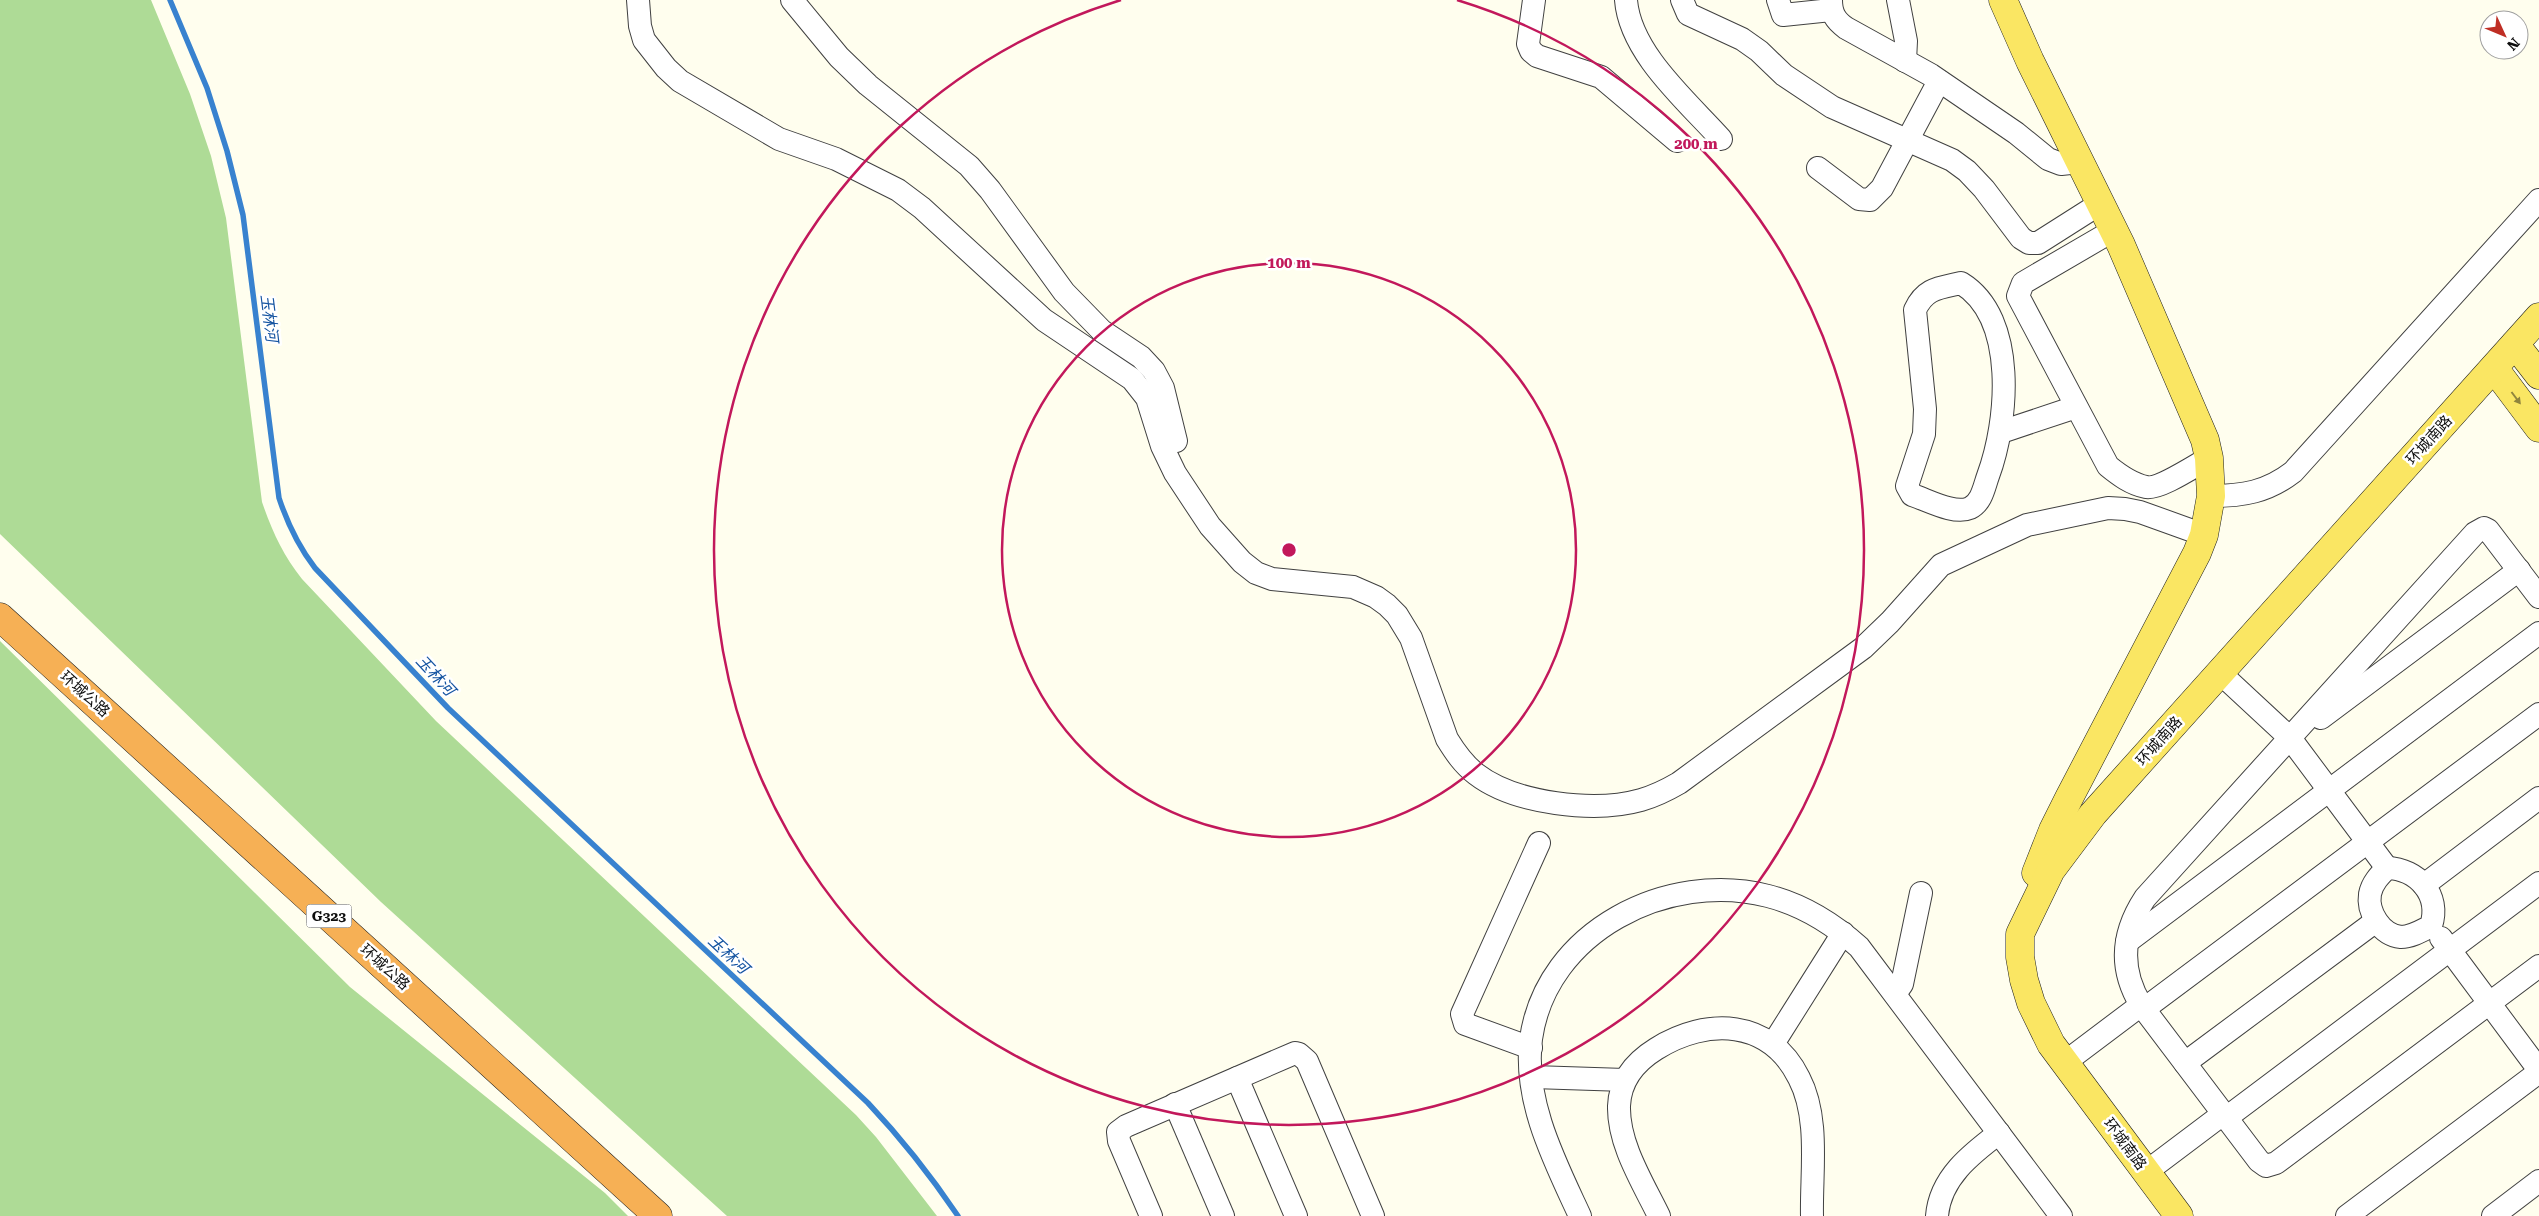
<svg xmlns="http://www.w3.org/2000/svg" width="2539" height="1216" font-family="'Roboto Serif','Noto Sans SC',serif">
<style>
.forest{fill:#aedb96}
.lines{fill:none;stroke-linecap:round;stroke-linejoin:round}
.stream{stroke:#3882cf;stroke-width:5.5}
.minor-casing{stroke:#414141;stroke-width:24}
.major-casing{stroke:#1f1f1f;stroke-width:29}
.highway-casing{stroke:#1f1f1f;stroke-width:29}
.minor{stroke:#fff;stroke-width:22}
.major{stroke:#fae663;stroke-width:28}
.highway{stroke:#f6b055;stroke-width:28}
.oneway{fill:#90853d}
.ring{fill:none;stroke:#c2185b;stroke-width:2.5}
.labels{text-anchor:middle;stroke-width:5;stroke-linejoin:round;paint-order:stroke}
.shield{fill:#fff;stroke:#565656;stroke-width:1}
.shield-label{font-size:14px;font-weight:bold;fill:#0e0e0e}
.street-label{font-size:15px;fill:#0e0e0e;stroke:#fff}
.water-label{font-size:16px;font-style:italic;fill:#1554a1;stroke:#fff}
.centre{fill:#c2185b;stroke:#fff;stroke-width:2.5}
.ring-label{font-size:15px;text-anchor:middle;font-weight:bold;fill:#c2185b;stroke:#fff;stroke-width:5;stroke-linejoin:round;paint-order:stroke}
</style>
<rect width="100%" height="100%" fill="#fffeee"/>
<g class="forest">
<path d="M 0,0 L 151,0 L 190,94 L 211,156 L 226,218 L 262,502 C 272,531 283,555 302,579 L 436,721 L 856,1115 L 876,1137 L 937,1216 L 727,1216 L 381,902 L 0,534 Z"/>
<polygon points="0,641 350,987 605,1193 628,1216 0,1216"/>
</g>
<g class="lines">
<path class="stream" d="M 170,0 L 207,88 L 227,151 L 243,215 L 279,498 C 288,525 298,546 315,568 L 448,708 L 868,1103 C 901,1138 931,1176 958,1216"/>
<g class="minor-casing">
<g id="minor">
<path d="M 638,0 L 640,26 L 644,40 L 666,68 L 680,81 L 779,139 L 836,159 L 898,190 L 922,208 L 1044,320 L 1132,379 L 1147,398 L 1162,446 L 1175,473 L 1210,526 L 1242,562 L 1256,573 L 1272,579 L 1353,587 L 1376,597 L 1387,605 L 1397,615 L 1411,638 L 1447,739 C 1455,752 1463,764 1476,774 C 1515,804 1595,813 1641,800 C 1655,796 1667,790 1679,783 L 1863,648 L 1890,622 L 1941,565 L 2027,525 L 2108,508 L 2125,509 L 2140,512 L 2204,535"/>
<polyline points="792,0 839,57 868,85 969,166 990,190 1064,292 1102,331 1141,357 1154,371 1163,388 1176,441"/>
<polyline points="1534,0 1528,44 1531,51 1537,56 1601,77 1677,141"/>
<path d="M 1626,0 C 1630,53 1687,101 1721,139"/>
<polyline points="1682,0 1688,14 1742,39 1759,51 1784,75 1832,107 1952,160 1967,171 1984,189 2021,238 2029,243 2038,243 2101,203"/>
<polyline points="1778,0 1783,15 1831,10"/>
<path d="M 1831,0 C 1831,13 1835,20 1846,28 L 1931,75 L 2016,133 L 2048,159 L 2061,164 L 2080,162"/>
<polyline points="1898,0 1906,41 1905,61"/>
<polyline points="1818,168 1859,199 1870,200 1882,188 1939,81"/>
<path d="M 2114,230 L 2023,283 L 2018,296 L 2108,466 C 2119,475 2131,484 2146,487 C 2159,490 2196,465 2209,458"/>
<path d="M 1961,283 C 2018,318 2008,422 1988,476 C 1984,487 1982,502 1970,508 C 1954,515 1928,500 1912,495 L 1907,486 L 1924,434 L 1925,409 L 1915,310 C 1925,288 1939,288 1961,283 Z"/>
<polyline points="2001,432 2076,407"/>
<path d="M 2211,496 C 2243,496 2267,492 2293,472 L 2539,200"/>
<path d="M 2539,597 L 2488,530 L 2484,528 L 2475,533 L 2145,898 C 2122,933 2119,969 2141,1005 L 2259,1161 L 2266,1166 L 2276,1163 L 2539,966"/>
<polyline points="2220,673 2290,738 2387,868"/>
<polyline points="2321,718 2519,570"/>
<path d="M 2387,868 C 2418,869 2441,895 2431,926 C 2423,930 2412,937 2401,937 C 2381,935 2367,912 2370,894 C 2372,883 2380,875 2387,868 Z"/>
<polyline points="2424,885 2539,798"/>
<polyline points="2441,938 2539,1070"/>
<polyline points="2127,942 2539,633"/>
<polyline points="1895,994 1902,984 1921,893"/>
<polyline points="2144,1009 2539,714"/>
<polyline points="1773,1044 1843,933"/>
<polyline points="1531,1048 1465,1024 1462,1014 1539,843"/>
<polyline points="2064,1063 2141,1005"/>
<polyline points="2185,1063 2376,921"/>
<polyline points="1533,1077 1625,1080"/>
<polyline points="1237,1078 1296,1216"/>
<polyline points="1175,1104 1223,1216"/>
<polyline points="2226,1118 2539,883"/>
<polyline points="2146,1172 2223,1114"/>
<polyline points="1151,1216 1119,1141 1118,1132 1126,1126 1295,1053 1299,1054 1307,1061 1373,1216"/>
<path d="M 1580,1216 C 1555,1162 1523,1101 1531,1039 C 1546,931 1668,870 1768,896 C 1803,905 1832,923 1859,947 L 2061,1216"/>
<path d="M 1659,1216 C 1643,1183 1618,1144 1619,1106 C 1620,1080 1635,1062 1656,1049 C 1707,1017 1770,1019 1799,1078 C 1820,1118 1811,1172 1812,1216"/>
<path d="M 1937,1216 C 1940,1178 1971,1154 1999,1133"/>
<polyline points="2347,1216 2539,1072"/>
<polyline points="2493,1216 2539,1181"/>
</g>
</g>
<g class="major-casing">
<g id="major">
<polyline points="2003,0 2030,61 2121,245 2205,440 2209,458 2211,496 2204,535 2197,553 2069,798 2053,830 2036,873"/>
<polyline points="2515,344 2539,375"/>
<polyline points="2494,368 2539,428"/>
<polyline points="2179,1216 2051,1044 2031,1003 2024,980 2020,957 2020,934 2051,870 2093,814 2539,317"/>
</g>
</g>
<g class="highway-casing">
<polyline id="highway" points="0,617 658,1216"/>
</g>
<use href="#minor" class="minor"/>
<use href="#major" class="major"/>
<use href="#highway" class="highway"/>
</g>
<defs><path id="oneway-solid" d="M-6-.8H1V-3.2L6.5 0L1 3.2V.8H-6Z" transform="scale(1.25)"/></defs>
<use class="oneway" href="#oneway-solid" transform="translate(2516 398) rotate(53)"/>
<g class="ring">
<circle cx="1289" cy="550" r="287"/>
<path d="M1457 0A575 575 0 1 1 1121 0"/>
</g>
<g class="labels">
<rect class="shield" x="306.5" y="904.5" width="45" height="23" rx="4"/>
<g class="shield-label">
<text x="329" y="921">G323</text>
</g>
<g class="street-label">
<text transform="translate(2429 440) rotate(-48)" y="5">环城南路</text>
<text transform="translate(85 694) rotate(42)" y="5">环城公路</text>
<text transform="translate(2159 741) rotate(-48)" y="5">环城南路</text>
<text transform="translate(385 967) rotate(42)" y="5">环城公路</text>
<text transform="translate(2125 1144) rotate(53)" y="5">环城南路</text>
</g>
<g class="water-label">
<text transform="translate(270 318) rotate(83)" y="6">玉林河</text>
<text transform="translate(436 675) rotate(47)" y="6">玉林河</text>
<text transform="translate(729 954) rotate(43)" y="6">玉林河</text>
</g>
</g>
<circle cx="1289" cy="550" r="8" class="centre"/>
<g class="ring-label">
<text x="1696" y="149">200 m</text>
<text x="1289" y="268">100 m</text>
</g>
<g transform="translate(2504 35) rotate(134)"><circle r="24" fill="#ffffff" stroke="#9f9f9f"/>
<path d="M0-4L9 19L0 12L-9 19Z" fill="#bf2e24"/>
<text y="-8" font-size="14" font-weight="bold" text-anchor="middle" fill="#0e0e0e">N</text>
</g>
</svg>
